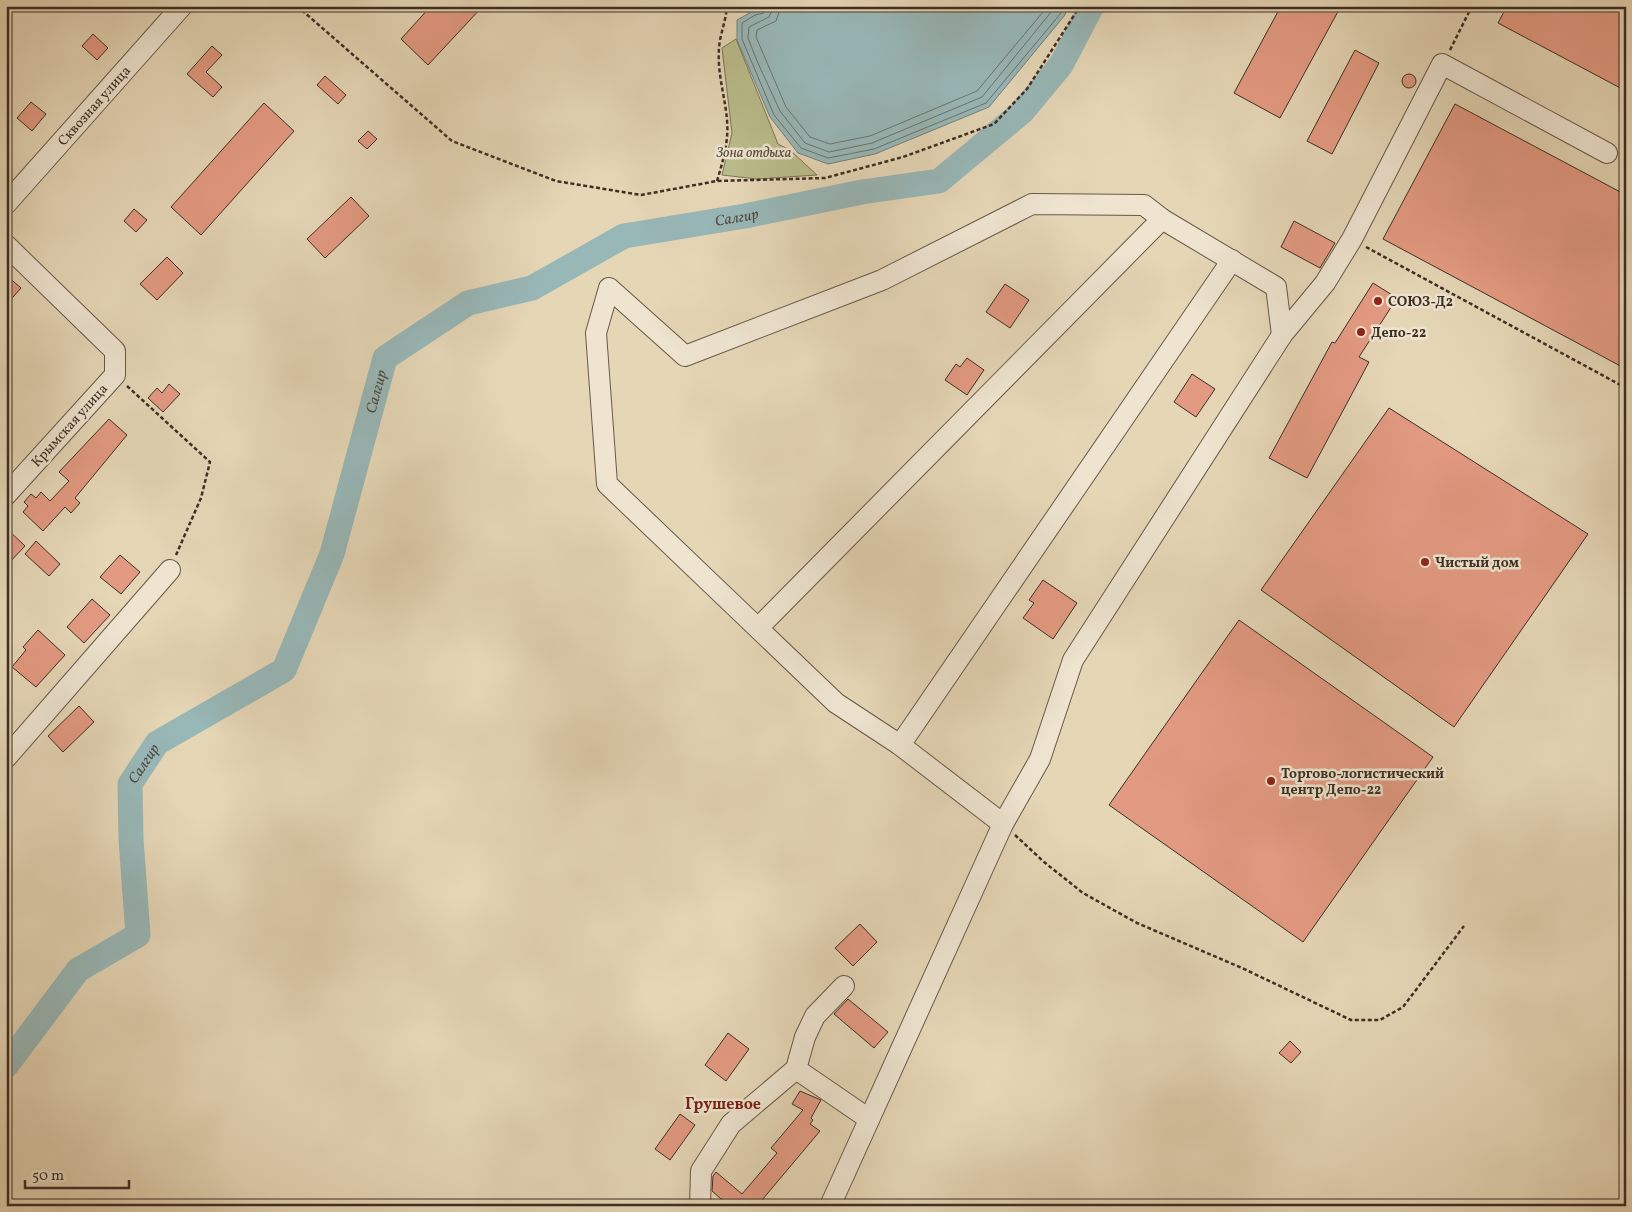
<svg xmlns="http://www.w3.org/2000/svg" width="1632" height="1212" font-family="Vollkorn,serif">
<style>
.green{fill:#babc8b;stroke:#7c7658}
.water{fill:#98b7b7;stroke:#74817c}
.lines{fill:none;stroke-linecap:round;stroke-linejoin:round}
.shore{stroke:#6a736e;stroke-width:1}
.river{stroke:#98b7b7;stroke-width:25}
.building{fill:#e39a82;stroke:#3d2f24}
.minor-casing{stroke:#675948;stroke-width:22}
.path{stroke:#3d2f24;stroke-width:2.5;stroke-dasharray:4 2.5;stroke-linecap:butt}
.minor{stroke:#eee4d0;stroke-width:20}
.poi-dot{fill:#8f2418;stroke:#eee4d0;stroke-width:2}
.labels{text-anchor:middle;stroke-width:5;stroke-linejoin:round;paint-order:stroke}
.street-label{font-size:14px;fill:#3d2f24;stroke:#eee4d0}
.park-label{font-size:14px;font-style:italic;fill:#564b39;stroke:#eee4d0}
.poi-label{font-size:14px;font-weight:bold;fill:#3d2f24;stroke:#eee4d0;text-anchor:start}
.water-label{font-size:15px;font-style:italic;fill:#4f4a41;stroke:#eee4d0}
.quarter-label{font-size:16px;font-weight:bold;fill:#7a1f14;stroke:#eee4d0}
</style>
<rect width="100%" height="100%" fill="#e5d6b6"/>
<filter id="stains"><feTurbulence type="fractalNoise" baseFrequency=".004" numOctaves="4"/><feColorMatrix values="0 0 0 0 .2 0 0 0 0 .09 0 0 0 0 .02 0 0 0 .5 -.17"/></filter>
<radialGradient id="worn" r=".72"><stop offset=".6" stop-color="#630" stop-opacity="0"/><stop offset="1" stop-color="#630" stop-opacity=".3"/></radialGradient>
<polygon class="green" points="736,39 778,144 790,150 817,175 757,179 722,175 732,133 722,48"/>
<polygon class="water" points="773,6 1068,6 1065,15 989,107 875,154 828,164 798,153 770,117 737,40 737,20 753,11"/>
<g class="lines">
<g class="shore">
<polyline points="767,6 764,13 755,15 742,23 742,39 774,115 801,148 828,158 874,149 986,103 1061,13 1063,6"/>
<polyline points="774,6 769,17 749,27 748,38 757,61 780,111 805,143 829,152 872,143 982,97 1056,6"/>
<polyline points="781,6 776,21 757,30 756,37 786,107 810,137 830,144 870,136 977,91 1048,6"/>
</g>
<path class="river" id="s1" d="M 6,1066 L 78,970 L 138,935 L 131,839 L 130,784 L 157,743 L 284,670 L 332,554 L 385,358 L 468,303 L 532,288 L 624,236 L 745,216 L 862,192 L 939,181 L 1022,112 L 1061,65 L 1092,6"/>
</g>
<g class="building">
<polygon points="431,6 483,6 428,65 401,39"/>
<polygon points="1281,6 1341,6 1280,118 1234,93"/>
<polygon points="1507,6 1626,6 1626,91 1498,23"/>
<polygon points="93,34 108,48 97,60 82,46"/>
<polygon points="212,46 222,55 206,72 222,87 213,97 187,74"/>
<polygon points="1355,50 1379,63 1332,154 1307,141"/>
<circle cx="1409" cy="81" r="7"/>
<polygon points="325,76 346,95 338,104 317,85"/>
<polygon points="31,102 46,114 32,131 17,118"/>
<polygon points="264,103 294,131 201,235 171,207"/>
<polygon points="1455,104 1626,195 1626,369 1383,239"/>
<polygon points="368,131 377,139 367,149 358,141"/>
<polygon points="351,197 369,216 325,258 307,239"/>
<polygon points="134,209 147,220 136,232 124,221"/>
<polygon points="1294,221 1335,243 1320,268 1281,247"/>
<polygon points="167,257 183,273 157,300 140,284"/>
<polygon points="6,275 21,288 6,305"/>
<polygon points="1373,283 1397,298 1359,357 1369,362 1307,478 1269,458 1332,342 1335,343"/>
<polygon points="1005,284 1029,300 1010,328 986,312"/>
<polygon points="967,358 984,370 967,395 945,380 956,364 960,367"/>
<polygon points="1192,374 1215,389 1196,417 1174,402"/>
<polygon points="169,384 180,394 163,412 148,398 157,388 162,393"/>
<polygon points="1389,408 1588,534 1454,727 1261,590"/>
<polygon points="109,419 127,435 75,498 80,503 71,513 65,507 43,531 23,512 28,506 24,502 31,494 36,498 41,492 50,501 69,481 59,472"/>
<polygon points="6,528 25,546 6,566"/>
<polygon points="36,541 60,564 49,576 25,554"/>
<polygon points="120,555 140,572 121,594 100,577"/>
<polygon points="1043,580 1077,603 1053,639 1023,618 1034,603 1029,600"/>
<polygon points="92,599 110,615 84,643 67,627"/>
<polygon points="1239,620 1433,757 1303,942 1109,805"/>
<polygon points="38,630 65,655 36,687 12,667 26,650 23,647"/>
<polygon points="79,706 94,722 63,752 48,736"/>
<polygon points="860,924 877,942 853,966 835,948"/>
<polygon points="848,999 888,1032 874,1048 834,1014"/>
<polygon points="728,1033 749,1049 726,1081 705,1065"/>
<polygon points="1290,1041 1301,1052 1291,1063 1279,1053"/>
<polygon points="800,1091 821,1100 811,1118 813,1120 810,1124 820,1131 757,1206 729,1206 712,1191 713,1176 716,1172 742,1194 777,1153 771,1148 803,1110 792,1104"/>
<polygon points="680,1114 695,1125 670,1160 655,1149"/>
</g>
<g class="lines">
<g class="minor-casing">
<g id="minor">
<path id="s2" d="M 6,204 L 182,6"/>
<polyline points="6,245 115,351 115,375 6,495"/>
<polyline points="758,628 1162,219"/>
<polyline points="900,745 1232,260"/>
<polyline points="6,758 170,570"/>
<polyline points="1003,824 900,745 836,703 607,484 596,333 609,288 685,356 882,280 1032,204 1144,205 1162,219 1276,287 1282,335"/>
<polyline points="796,1069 805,1037 815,1016 844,986"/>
<polyline points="700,1206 701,1171 731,1124 796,1069 869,1119"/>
<polyline points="830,1206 1003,824 1040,759 1073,660 1282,335 1325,283 1352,239 1442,64 1607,153"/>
</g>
</g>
<g class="path">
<polyline points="297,6 452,141 556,181 641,195 717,181 825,178 903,157 994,124 1027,89 1080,6"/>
<polyline points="1450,50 1472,6"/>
<path d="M 717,181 C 723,161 729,141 727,120 C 725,96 717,73 719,48 C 720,34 726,21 727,6"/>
<polyline points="1366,247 1626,388"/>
<polyline points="127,386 210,462 201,498 176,555"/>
<polyline points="1015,835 1044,862 1083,893 1137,923 1242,968 1351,1020 1380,1020 1403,1007 1464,926"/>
</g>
<use href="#minor" class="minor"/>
</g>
<g class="poi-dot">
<circle cx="1378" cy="301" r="5"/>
<circle cx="1361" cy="332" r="5"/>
<circle cx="1425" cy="562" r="5"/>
<circle cx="1271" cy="781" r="5"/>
</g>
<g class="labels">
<g class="street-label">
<text dy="5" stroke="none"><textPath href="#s2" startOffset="132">Сквозная улица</textPath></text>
<text transform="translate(69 425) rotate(-48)" y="5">Крымская улица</text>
</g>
<g class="park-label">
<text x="754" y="157">Зона отдыха</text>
</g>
<g class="poi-label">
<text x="1388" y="306">СОЮЗ-Д2</text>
<text x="1371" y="337">Депо-22</text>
<text x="1435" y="567">Чистый дом</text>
<text x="1281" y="778">Торгово-логистический<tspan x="1281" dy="16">центр Депо-22</tspan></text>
</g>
<g class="water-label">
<text dy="5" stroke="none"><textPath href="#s1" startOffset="1250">Салгир</textPath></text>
<text dy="5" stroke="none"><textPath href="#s1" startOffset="830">Салгир</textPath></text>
<text dy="5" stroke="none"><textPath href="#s1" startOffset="365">Салгир</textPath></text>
</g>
<g class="quarter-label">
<text x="723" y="1109">Грушевое</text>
</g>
</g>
<rect width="1632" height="1212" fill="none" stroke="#e5d6b6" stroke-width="25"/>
<rect x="8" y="8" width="1617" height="1197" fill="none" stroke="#3d2f24" stroke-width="2.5"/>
<rect x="12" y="12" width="1607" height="1187" fill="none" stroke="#3d2f24"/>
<path d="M25 1180v8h104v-8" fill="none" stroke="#3d2f24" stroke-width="2.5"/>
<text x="32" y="1180" font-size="15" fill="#3d2f24" stroke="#eee4d0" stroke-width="4" paint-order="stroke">50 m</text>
<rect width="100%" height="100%" filter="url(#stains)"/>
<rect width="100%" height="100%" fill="url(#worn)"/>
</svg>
